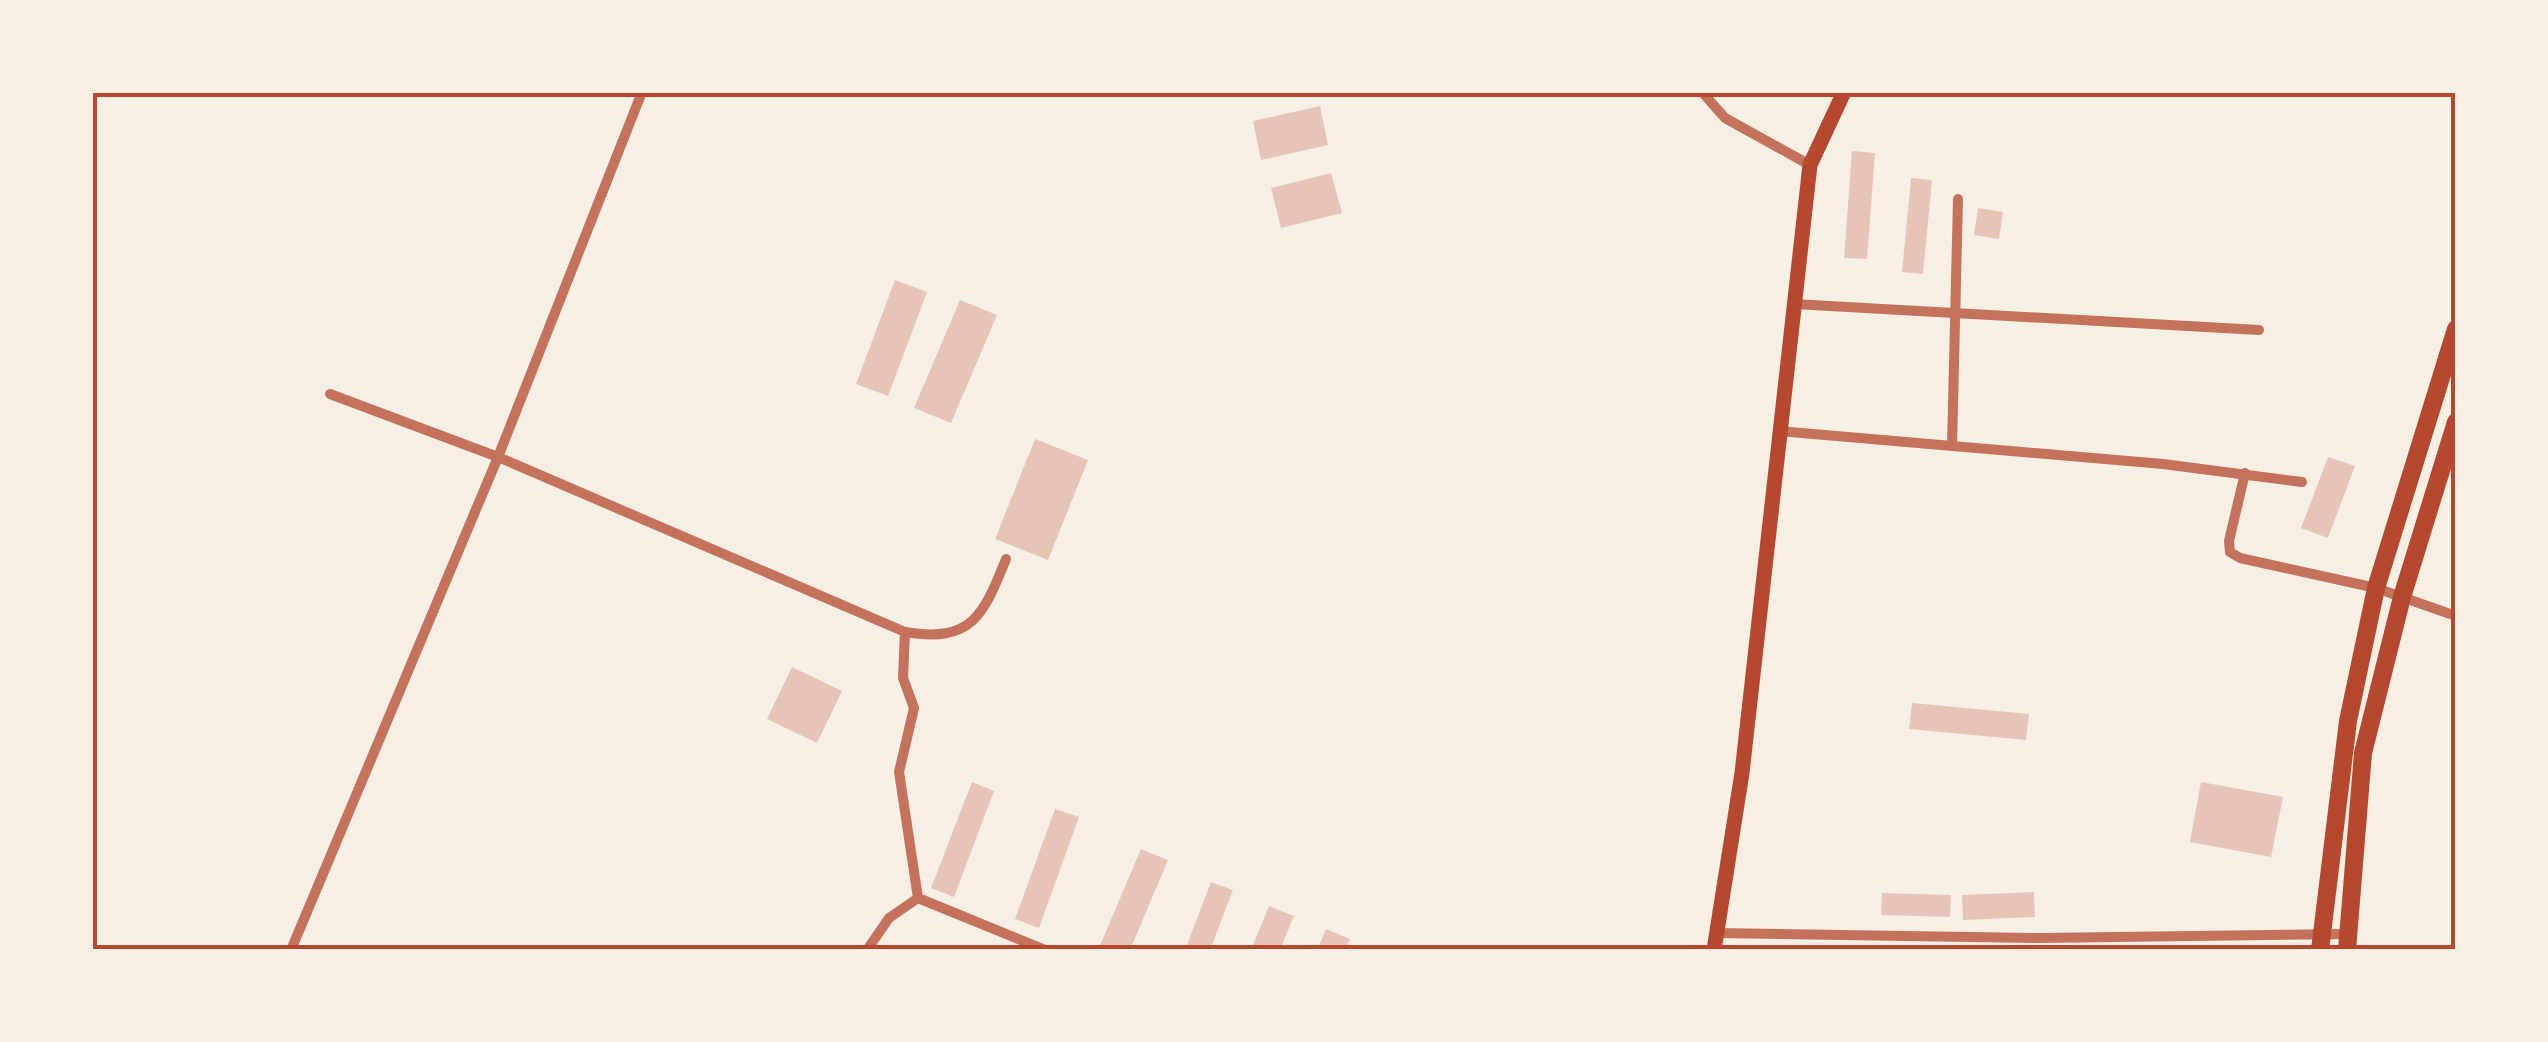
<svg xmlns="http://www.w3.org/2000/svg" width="2548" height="1042" font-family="'PT Sans Narrow',sans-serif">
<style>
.building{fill:#e6c5b7}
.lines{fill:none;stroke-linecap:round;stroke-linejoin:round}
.minor{stroke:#c5725c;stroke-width:10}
.secondary{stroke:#b5482f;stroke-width:15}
.primary{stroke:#b5482f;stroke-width:18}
.neatline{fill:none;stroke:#b5482f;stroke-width:4}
</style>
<rect width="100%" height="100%" fill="#f6efe4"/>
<g class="building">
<polygon points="1320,106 1328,145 1261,160 1253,121"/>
<polygon points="1852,151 1875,153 1867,259 1844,258"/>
<polygon points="1331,173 1342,213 1281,228 1271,188"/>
<polygon points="1911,178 1932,180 1923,274 1902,272"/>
<polygon points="1978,208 2003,212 1999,239 1974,235"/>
<polygon points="895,280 927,292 888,396 856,384"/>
<polygon points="960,300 997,315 951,423 914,408"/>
<polygon points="1035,439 1088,460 1048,560 995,539"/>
<polygon points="2328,457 2355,466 2328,538 2301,528"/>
<polygon points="792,667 842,691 817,743 767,719"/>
<polygon points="1912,703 2029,714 2026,740 1909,729"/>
<polygon points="972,782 994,791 954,897 931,888"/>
<polygon points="2201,782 2283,797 2271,857 2190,842"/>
<polygon points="1055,809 1079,817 1039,928 1015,919"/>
<polygon points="1141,849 1168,860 1130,950 1098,950"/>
<polygon points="1211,882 1233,890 1210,950 1185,950"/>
<polygon points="2034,892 2035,917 1963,920 1962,895"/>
<polygon points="1882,893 1951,895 1950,917 1881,915"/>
<polygon points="1269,906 1294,916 1280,950 1251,950"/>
<polygon points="1326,929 1350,939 1345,950 1317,950"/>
</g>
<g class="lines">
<g class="minor">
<polyline points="1702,92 1725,118 1810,165"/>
<polyline points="1794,304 2259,330"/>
<path d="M 330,394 L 498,457 L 905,632 C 972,643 983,616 1006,559"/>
<polyline points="1778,431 2163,464 2302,482"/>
<polyline points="1952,446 1958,199"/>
<polyline points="2245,473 2229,541 2230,552 2240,558 2376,588 2456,616"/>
<polyline points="905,632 903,678 914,708 899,772 918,898"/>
<polyline points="1715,933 2040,938 2348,934"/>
<polyline points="291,950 498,457 642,92"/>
<polyline points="867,950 889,918 918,898 1045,950"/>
</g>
<polyline class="secondary" points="1714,950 1742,773 1810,165 1844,92"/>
<g class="primary">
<polyline points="2320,950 2348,721 2376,588 2456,329"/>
<polyline points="2347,950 2363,753 2402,597 2456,422"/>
</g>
</g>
<rect width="2548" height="1042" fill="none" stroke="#f6efe4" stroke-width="190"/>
<rect x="95" y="95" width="2358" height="852" class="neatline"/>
</svg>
